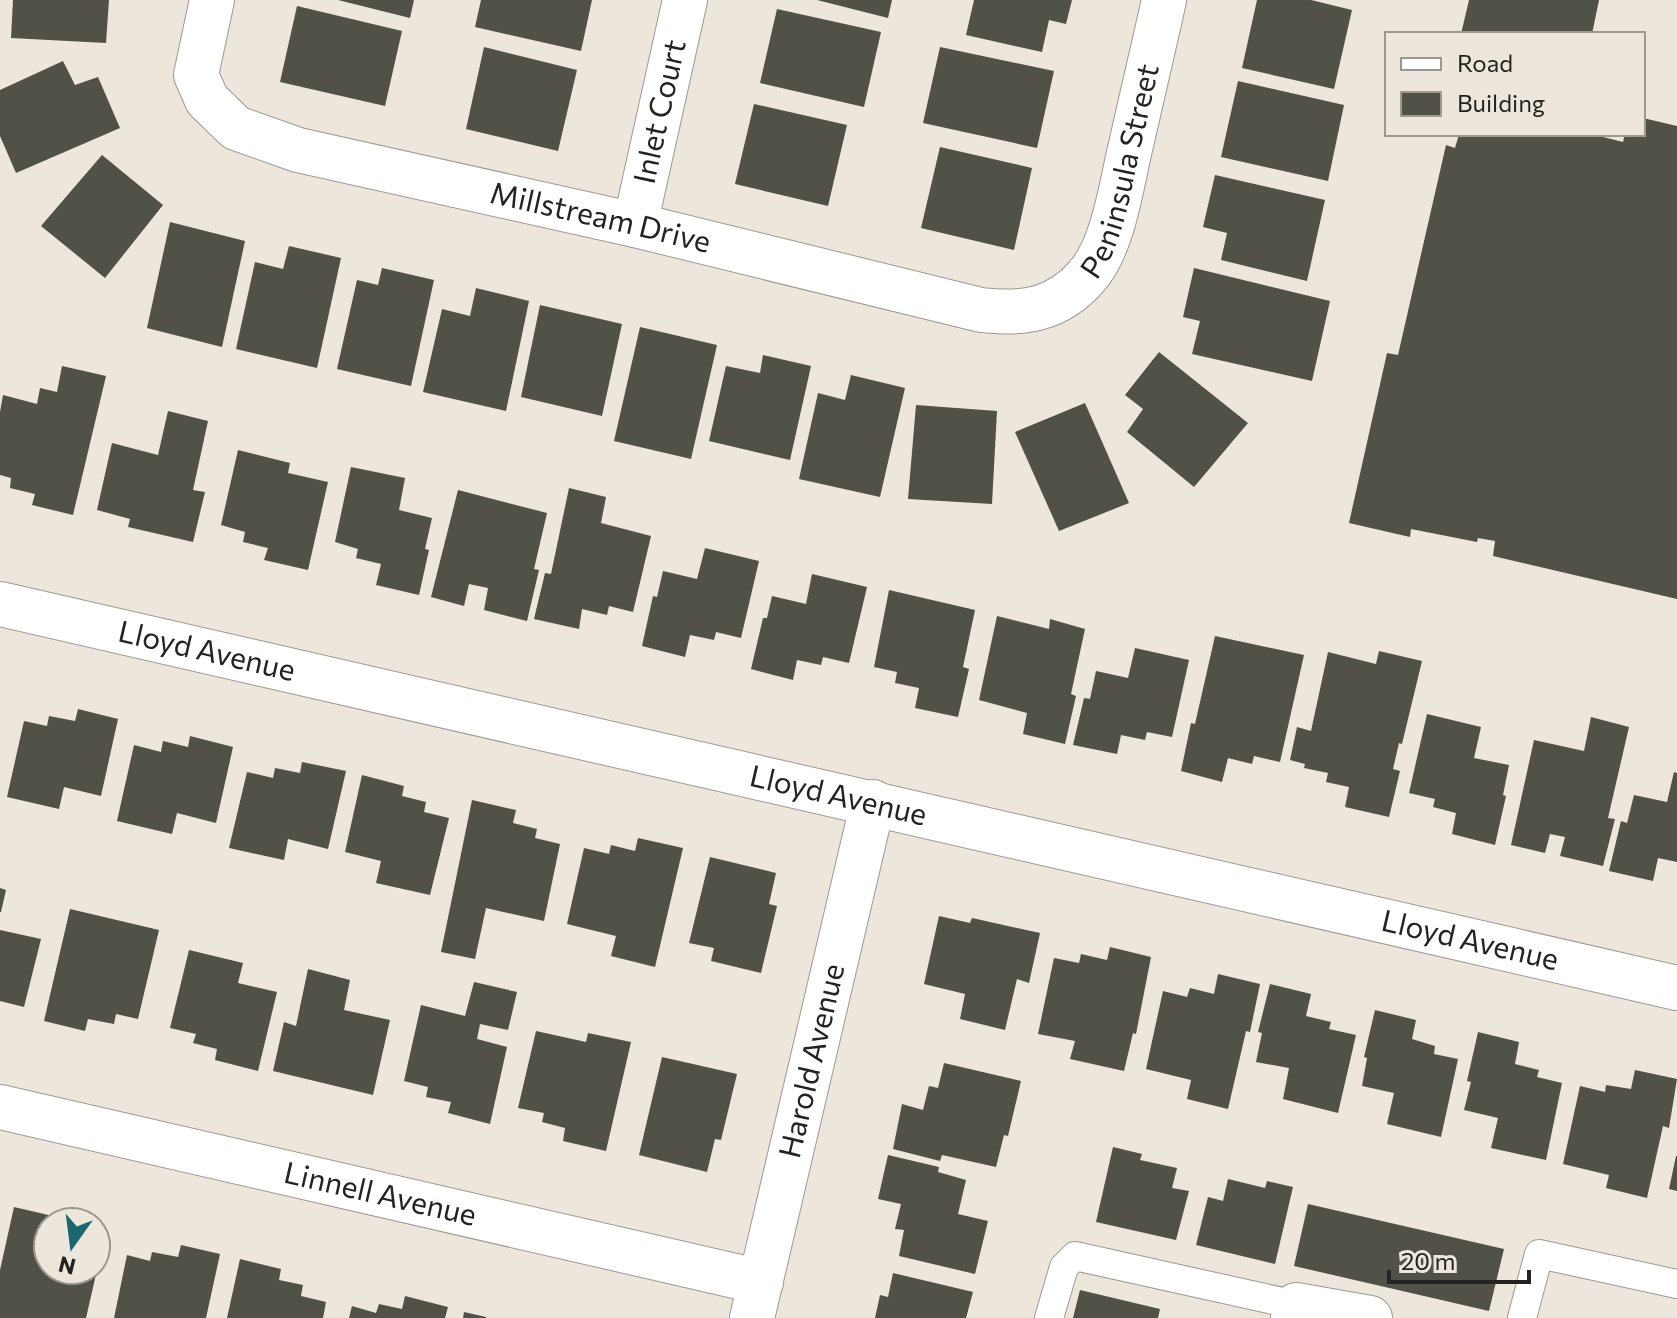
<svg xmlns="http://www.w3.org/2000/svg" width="1677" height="1318" font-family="Commissioner,sans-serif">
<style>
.building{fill:#515148}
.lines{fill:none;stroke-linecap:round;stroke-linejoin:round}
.service-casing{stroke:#9e9990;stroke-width:30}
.minor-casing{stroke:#9e9990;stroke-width:46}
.service{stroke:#fff;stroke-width:28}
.minor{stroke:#fff;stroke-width:44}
.labels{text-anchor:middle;stroke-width:8;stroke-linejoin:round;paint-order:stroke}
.street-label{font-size:30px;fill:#25231f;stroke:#ece6dc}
</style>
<rect width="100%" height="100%" fill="#ece6dc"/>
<g class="building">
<polygon points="13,0 109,0 106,43 11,38"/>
<polygon points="338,0 414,0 410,18"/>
<polygon points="481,0 592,0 581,51 475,27"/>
<polygon points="817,0 892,0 888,18"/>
<polygon points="974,0 1072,0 1066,24 1049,20 1042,52 966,35"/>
<polygon points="1257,0 1311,0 1352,10 1334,89 1242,68"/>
<polygon points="1469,0 1599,0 1592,34 1461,34"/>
<polygon points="297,6 402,31 385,106 280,82"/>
<polygon points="777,9 881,32 864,107 760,83"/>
<polygon points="484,47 577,70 558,151 466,129"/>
<polygon points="940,47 1054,71 1037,148 923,123"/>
<polygon points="63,61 75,85 98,77 120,128 16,173 0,136 0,90"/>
<polygon points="1238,81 1344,105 1328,181 1221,157"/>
<polygon points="754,104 847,125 828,206 735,184"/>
<polygon points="1643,118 1677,126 1677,599 1493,556 1495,541 1478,538 1477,542 1411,529 1410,537 1349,523 1387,353 1398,355 1446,145 1455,148 1459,134 1591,134 1623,142 1625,134 1643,134"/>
<polygon points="940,147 1032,168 1014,250 921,228"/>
<polygon points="102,155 163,205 105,278 41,226"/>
<polygon points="1215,175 1325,200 1307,281 1221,260 1227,233 1203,227"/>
<polygon points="170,222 245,241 222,347 147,328"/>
<polygon points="289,246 341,258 317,368 236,349 255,262 283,269"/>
<polygon points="382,268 434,280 411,386 337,369 357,280 378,285"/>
<polygon points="1194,268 1330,301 1312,381 1192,354 1200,321 1183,317"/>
<polygon points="476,288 529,301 506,411 423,392 442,309 470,316"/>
<polygon points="540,305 622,324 602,416 521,397"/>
<polygon points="640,327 717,345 691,459 614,441"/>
<polygon points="1159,352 1248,423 1194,487 1127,432 1143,409 1125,395"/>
<polygon points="763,355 811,366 790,460 709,441 726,366 760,373"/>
<polygon points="62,366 106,376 73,515 32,505 35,494 10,488 11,478 0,475 0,412 3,395 37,404 40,388 57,392"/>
<polygon points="851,375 905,388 880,497 799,479 818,393 845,400"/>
<polygon points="1085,403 1129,503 1059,531 1015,432"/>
<polygon points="916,405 997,411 992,504 908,499"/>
<polygon points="168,411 208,421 193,490 205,492 193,542 128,527 130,519 97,510 112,443 158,455"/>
<polygon points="238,450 290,463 288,473 328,482 308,570 264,560 268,548 243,542 245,532 221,525"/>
<polygon points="351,467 405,478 399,510 432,518 425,549 429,550 419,595 376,585 381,564 356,558 358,549 335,542"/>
<polygon points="569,488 606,497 601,523 651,536 633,612 609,606 607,615 582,609 579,629 534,619 545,573 551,574"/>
<polygon points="458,490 547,513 534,569 539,570 527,621 484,610 488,588 469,584 464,606 431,597"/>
<polygon points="705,548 759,561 741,638 716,632 714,640 690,635 685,657 642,646 653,596 657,597 663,571 697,579"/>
<polygon points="812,574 867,587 849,663 823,657 821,665 797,660 793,680 751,669 763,618 767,618 772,596 806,604"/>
<polygon points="889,590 975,610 963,667 969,669 958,717 915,708 919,688 895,683 897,672 874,667"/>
<polygon points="997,616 1049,629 1050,619 1085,629 1071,694 1076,696 1065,744 1023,734 1027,713 979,700"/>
<polygon points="1215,636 1304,655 1280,762 1254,756 1252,764 1228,758 1222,782 1181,771 1191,723 1195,724"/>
<polygon points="1135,648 1189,660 1172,737 1147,732 1145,740 1121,735 1117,754 1073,745 1084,698 1090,699 1096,671 1128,678"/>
<polygon points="1379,651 1422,661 1402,744 1399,743 1393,769 1400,771 1389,817 1345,807 1349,787 1326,782 1328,773 1304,768 1305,764 1290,760 1297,727 1311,731 1328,652 1376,664"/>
<polygon points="78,709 118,719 101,796 64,787 59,809 7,797 24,721 47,726 49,716 75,721"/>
<polygon points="1427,714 1481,727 1474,758 1509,765 1503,795 1506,796 1495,845 1452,834 1456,813 1433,807 1435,799 1409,793"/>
<polygon points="1591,717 1629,727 1608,818 1615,819 1603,866 1560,856 1565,837 1550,834 1545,853 1511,845 1534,740 1584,751"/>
<polygon points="190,736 233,747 216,823 177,813 172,834 117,821 134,745 161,752 163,741 188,747"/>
<polygon points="302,762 346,771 328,849 288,839 284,860 229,848 247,772 273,778 275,768 300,773"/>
<polygon points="1674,772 1677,773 1677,862 1658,858 1653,881 1609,871 1621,821 1627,823 1634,795 1667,802"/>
<polygon points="362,775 404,786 402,796 426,802 424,812 449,818 430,895 376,883 381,861 345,852"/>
<polygon points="472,800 516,810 513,823 537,829 535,838 560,844 544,921 486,908 475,959 441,952"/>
<polygon points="638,838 683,848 655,967 611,956 616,936 567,924 584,848 609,854 611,845 635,851"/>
<polygon points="710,857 776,873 769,904 777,906 761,973 711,961 714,948 689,943"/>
<polygon points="0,888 6,890 1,912 0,912"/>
<polygon points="70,909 159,930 138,1019 116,1014 114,1024 88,1019 85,1031 44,1021"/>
<polygon points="939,916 970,923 972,918 1040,933 1029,983 1017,979 1005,1030 960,1019 965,994 924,984"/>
<polygon points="0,930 41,939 24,1007 0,1001"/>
<polygon points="1110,947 1151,957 1136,1034 1133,1033 1124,1071 1070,1059 1075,1041 1038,1034 1054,958 1079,963 1081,954 1107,960"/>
<polygon points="189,950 243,963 238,983 277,992 258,1071 215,1060 217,1049 193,1043 196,1034 170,1028"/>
<polygon points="308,969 350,980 344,1010 390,1020 373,1095 273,1071 284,1022 296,1026"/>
<polygon points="1218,974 1260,984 1250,1032 1246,1031 1228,1109 1187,1099 1191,1080 1146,1069 1163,991 1187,997 1190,988 1214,994"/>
<polygon points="474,982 517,992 508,1030 480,1024 477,1039 507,1047 490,1124 448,1113 451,1102 426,1097 428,1087 404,1081 421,1005 465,1016"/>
<polygon points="1270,984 1311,994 1306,1016 1331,1022 1329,1029 1356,1035 1338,1113 1283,1099 1289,1068 1256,1062 1262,1033 1258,1032"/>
<polygon points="1375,1010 1416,1020 1412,1039 1435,1046 1434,1054 1458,1059 1441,1137 1387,1124 1394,1093 1362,1086 1367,1058 1364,1057"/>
<polygon points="536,1031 586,1042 588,1033 631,1042 606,1151 563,1141 565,1128 542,1122 544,1113 518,1108"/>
<polygon points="1478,1032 1519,1042 1515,1064 1539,1070 1537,1077 1562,1083 1546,1160 1491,1148 1498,1118 1464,1110 1471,1082 1467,1081"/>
<polygon points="662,1057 737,1074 721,1140 715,1139 707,1172 639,1155"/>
<polygon points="944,1063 1021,1081 1008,1136 1004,1135 996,1167 942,1155 940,1161 893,1149 902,1104 923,1110 929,1086 938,1088"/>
<polygon points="1635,1070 1677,1079 1669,1128 1663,1126 1647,1198 1606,1188 1609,1175 1563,1164 1580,1086 1605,1092 1606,1085 1631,1089"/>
<polygon points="1113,1147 1142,1154 1140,1160 1177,1168 1172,1188 1189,1191 1176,1240 1096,1222"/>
<polygon points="888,1155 939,1167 938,1172 966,1180 958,1214 988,1221 975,1274 899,1256 904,1230 895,1229 901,1204 878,1199"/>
<polygon points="1676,1156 1677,1156 1677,1191 1669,1189"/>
<polygon points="1228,1179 1265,1188 1267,1181 1293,1187 1275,1264 1196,1245 1208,1197 1223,1201"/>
<polygon points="1308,1204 1504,1249 1489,1311 1294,1266"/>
<polygon points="14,1207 57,1217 56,1222 48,1222 48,1270 97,1270 86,1318 0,1318 0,1270"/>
<polygon points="181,1245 220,1254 206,1318 114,1318 127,1255 150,1261 152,1252 178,1257"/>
<polygon points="96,1249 102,1250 97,1270 96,1270"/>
<polygon points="240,1259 281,1269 279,1280 303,1285 301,1296 326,1302 323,1318 227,1318"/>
<polygon points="893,1273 973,1292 966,1318 875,1318 880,1295 888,1297"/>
<polygon points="1080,1290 1160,1309 1158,1318 1073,1318"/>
<polygon points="405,1296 448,1307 445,1318 349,1318 352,1306 376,1313 379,1304 402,1309"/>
<polygon points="464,1312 486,1317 486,1318 463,1318"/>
</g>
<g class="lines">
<g class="service-casing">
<g id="service">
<polyline points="1049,1318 1064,1267 1075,1256 1296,1305"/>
<polyline points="1522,1318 1539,1254 1677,1284"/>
</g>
</g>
<g class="minor-casing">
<g id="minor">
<path id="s1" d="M 212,0 L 196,75 L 207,100 L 236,128 L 298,150 L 635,225 L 981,310 C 1023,315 1058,310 1087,276 C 1113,247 1121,187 1130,149 C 1141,100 1153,50 1164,0"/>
<path id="s2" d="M 635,225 L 685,0"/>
<path id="s3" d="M 0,604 L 1677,988"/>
<path id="s4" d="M 0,1107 L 761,1282"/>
<path id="s5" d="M 752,1318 L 873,802"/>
<polyline points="1293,1318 1296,1305 1370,1318"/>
</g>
</g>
<use href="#service" class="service"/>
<use href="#minor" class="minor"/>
</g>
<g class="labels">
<g class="street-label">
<text dy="10" stroke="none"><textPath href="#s2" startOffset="116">Inlet Court</textPath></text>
<text dy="10" stroke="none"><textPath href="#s1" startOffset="1140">Peninsula Street</textPath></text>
<text dy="10" stroke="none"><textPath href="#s1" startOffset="520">Millstream Drive</textPath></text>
<text dy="10" stroke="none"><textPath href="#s3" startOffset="212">Lloyd Avenue</textPath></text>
<text dy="10" stroke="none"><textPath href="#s3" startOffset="860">Lloyd Avenue</textPath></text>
<text dy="10" stroke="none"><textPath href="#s3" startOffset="1508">Lloyd Avenue</textPath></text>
<text dy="10" stroke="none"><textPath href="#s5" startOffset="264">Harold Avenue</textPath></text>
<text dy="10" stroke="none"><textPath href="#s4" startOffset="390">Linnell Avenue</textPath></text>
</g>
</g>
<rect x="1385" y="32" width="260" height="104" fill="#ece6dc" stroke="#9c9890" stroke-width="2"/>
<rect x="1401" y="58" width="40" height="12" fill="#ffffff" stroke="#9c9890" stroke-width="2"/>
<text x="1457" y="72" font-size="24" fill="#25231f">Road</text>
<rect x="1401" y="92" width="40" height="24" fill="#515148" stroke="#9c9890" stroke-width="2"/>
<text x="1457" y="112" font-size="24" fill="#25231f">Building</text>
<g transform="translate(72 1246) rotate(194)"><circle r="38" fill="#ece6dc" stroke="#9c9890" stroke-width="2"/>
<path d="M0-6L14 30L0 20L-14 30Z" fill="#1b676e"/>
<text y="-12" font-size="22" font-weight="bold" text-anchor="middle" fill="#25231f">N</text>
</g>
<path d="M1389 1270v12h140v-12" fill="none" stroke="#25231f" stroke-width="4"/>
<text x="1401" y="1270" font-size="24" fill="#25231f" stroke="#ece6dc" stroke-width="6" paint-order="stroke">20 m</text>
</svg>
